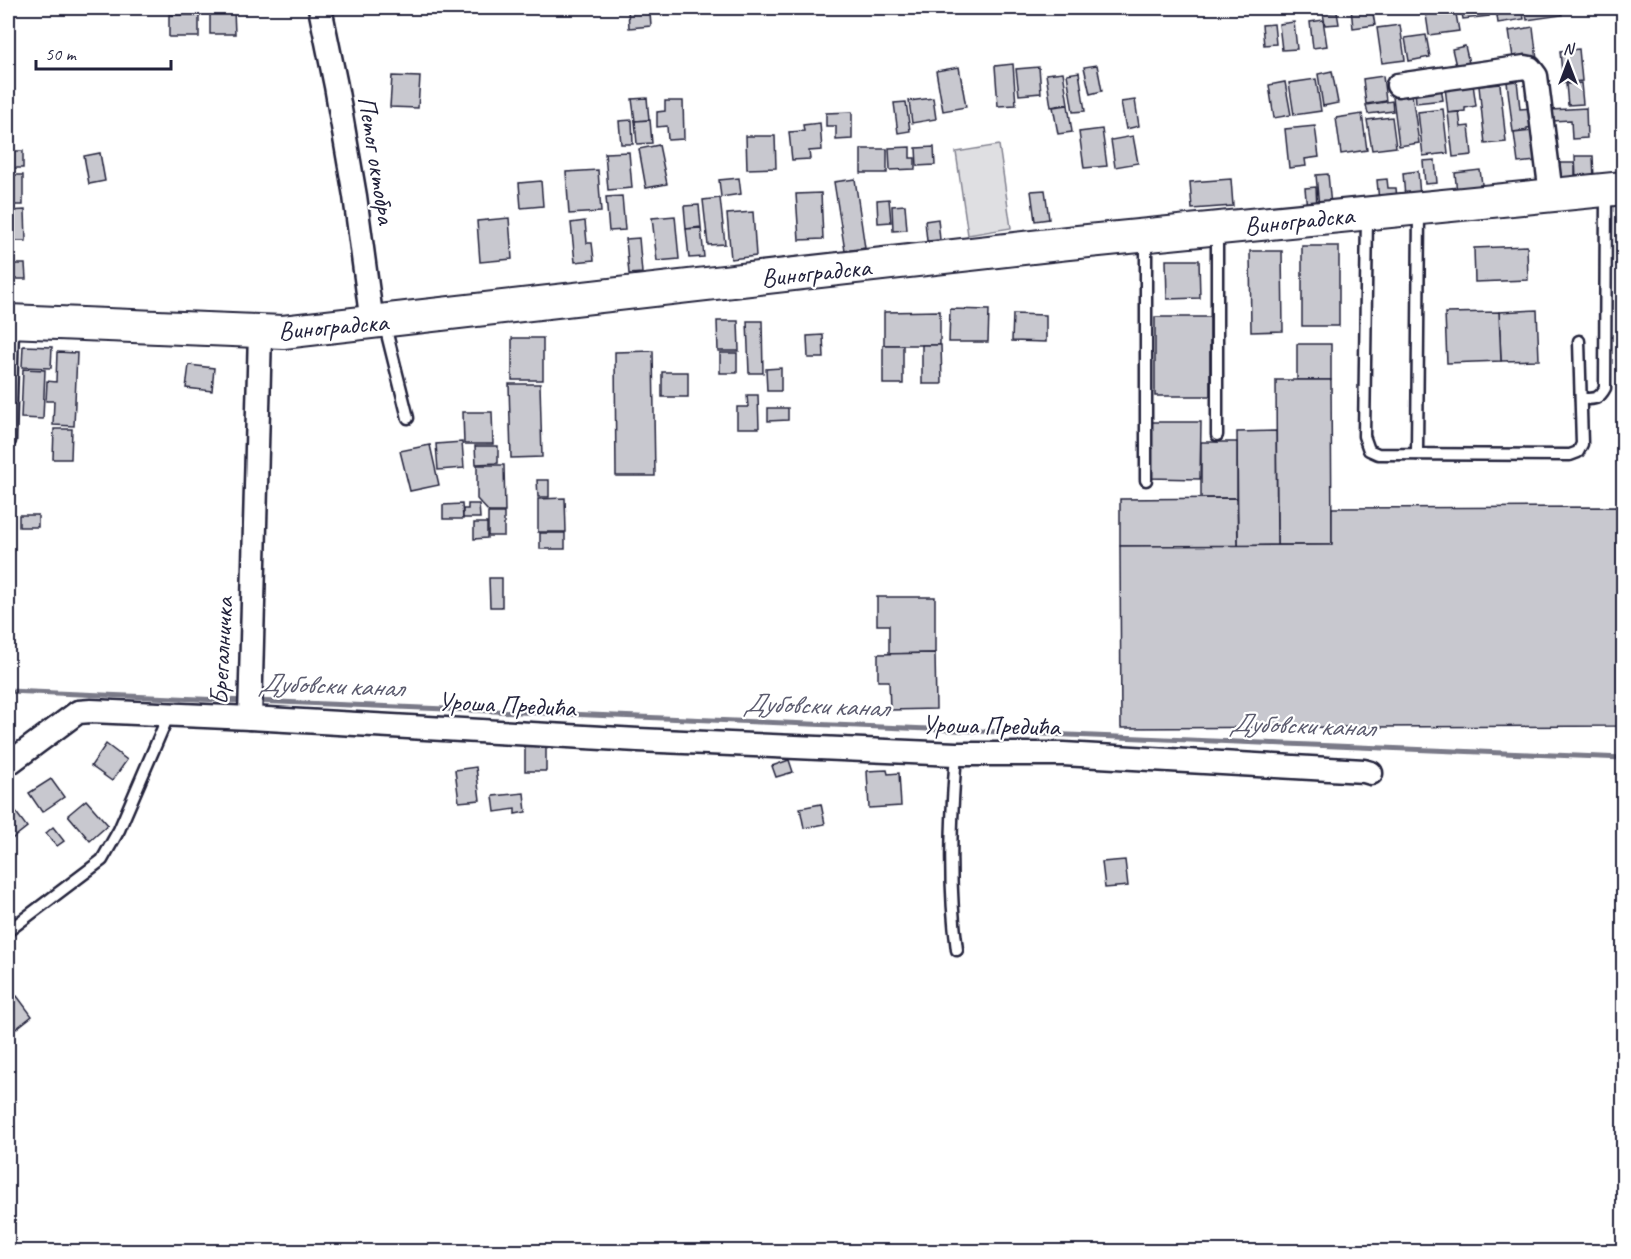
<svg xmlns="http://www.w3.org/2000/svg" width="1631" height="1259" font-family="Caveat,sans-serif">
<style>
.green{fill:#dfdfe2;stroke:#80808e;stroke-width:1.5}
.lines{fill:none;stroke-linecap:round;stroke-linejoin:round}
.stream{stroke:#7a7a88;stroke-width:5}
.building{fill:#c8c8cf;stroke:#22223b;stroke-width:1.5}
.lane-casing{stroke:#22223b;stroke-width:15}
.street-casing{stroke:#22223b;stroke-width:27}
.secondary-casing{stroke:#22223b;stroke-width:36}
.lane{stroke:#fff;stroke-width:10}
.street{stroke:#fff;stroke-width:22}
.secondary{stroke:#fff;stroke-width:32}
.labels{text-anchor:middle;stroke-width:4.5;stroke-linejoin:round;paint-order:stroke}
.street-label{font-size:26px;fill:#22223b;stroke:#fff}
.water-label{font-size:27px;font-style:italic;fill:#5c5c6f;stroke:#fff}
</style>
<rect width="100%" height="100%" fill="#fff"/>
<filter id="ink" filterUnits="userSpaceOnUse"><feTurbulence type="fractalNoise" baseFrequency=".0167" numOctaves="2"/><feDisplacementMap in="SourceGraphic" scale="12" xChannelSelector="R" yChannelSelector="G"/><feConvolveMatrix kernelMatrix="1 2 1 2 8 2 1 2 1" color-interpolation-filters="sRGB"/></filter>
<g filter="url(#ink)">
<polygon class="green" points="999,145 1011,228 968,235 956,152"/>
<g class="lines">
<g class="stream">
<polyline points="8,691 246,701"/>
<polyline points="255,701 1624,758"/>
</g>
</g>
<g class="building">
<polygon points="628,8 644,8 645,14 650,13 651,26 629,28"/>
<polygon points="1351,8 1372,8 1375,25 1353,28"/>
<polygon points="1425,8 1455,8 1459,31 1429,35"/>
<polygon points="1461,8 1487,8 1489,16 1463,19"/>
<polygon points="1496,8 1522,8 1524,19 1498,23"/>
<polygon points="1525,8 1560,8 1562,15 1527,20"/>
<polygon points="234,10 235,34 210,34 210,11"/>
<polygon points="1337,12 1339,24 1325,25 1323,13"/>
<rect x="169" y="15" width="30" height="22"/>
<polygon points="1323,20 1327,46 1313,48 1310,22"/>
<polygon points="1294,22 1297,49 1282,50 1279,24"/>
<polygon points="1274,24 1276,44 1264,45 1262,25"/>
<polygon points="1400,25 1405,60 1382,63 1377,28"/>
<polygon points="1533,27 1537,60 1514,64 1509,31"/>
<polygon points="1426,35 1430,57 1409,61 1405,38"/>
<polygon points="1465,46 1469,63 1456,66 1452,49"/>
<polygon points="1579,49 1582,81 1563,83 1560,51"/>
<polygon points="1013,64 1016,105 998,106 995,66"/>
<polygon points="1097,65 1102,91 1090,94 1084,67"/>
<polygon points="959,67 966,107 943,111 936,71"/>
<polygon points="1039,67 1041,93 1019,95 1016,69"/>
<polygon points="1332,71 1338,103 1323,106 1318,74"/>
<polygon points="1063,72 1068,104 1051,107 1046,74"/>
<polygon points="1079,72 1085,111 1073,112 1067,74"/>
<polygon points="392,76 420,77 418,108 390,107"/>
<polygon points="1383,76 1386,101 1366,104 1363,79"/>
<polygon points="1316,79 1321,111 1294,115 1289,83"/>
<polygon points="1517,80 1520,109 1533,108 1535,127 1527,128 1527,130 1513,132 1507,82"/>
<polygon points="1285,82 1291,115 1274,118 1269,85"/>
<polygon points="1581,83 1583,104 1568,105 1566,84"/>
<polygon points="1473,84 1476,106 1465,108 1465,111 1448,113 1445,87"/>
<polygon points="1500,84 1506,142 1485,144 1479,86"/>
<polygon points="1441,86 1443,100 1416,103 1415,90"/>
<polygon points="1412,94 1419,143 1399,146 1393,97"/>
<polygon points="647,98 649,120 635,121 632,99"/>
<polygon points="933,98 936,119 912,123 909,101"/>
<polygon points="1135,100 1139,126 1126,129 1121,102"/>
<polygon points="665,101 683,101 684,139 668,140 667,126 657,127 657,112 665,111"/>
<polygon points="1392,101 1393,111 1368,114 1366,105"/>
<polygon points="906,102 910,131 898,133 894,103"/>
<polygon points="1068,105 1072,132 1058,134 1053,107"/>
<polygon points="1586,108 1587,138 1572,139 1571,120 1552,121 1551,110"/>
<polygon points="1443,109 1448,153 1423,156 1418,112"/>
<polygon points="852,112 852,139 836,140 836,126 826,126 826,113"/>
<polygon points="1459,112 1461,127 1469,126 1472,155 1453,157 1448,113"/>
<polygon points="1362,114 1367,150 1341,154 1336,118"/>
<polygon points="1392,117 1396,147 1372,150 1367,120"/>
<polygon points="632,120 633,144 621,144 619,121"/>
<polygon points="650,120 652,143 637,144 635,121"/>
<polygon points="820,123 822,150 809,151 810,159 792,160 789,132 804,131 803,125"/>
<polygon points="1315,126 1319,157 1305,159 1306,166 1289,168 1285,129"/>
<polygon points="1102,129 1107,166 1084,168 1079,132"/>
<polygon points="1532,131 1536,161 1518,163 1514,133"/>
<polygon points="746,136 775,136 776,168 747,169"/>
<polygon points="1133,136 1138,163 1115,167 1111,140"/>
<polygon points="659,145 667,184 646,188 639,149"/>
<polygon points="910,147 910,158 915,158 915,169 890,170 889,148"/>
<polygon points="934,147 935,165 917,166 916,148"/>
<rect x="861" y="149" width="26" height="24"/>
<rect x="8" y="151" width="15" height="17"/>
<polygon points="629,152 632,188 608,190 605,153"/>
<polygon points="100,153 105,181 89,184 84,156"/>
<polygon points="1575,156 1593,156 1594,179 1576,180"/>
<polygon points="1435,160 1437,183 1425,184 1423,161"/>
<polygon points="1559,163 1575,163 1575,182 1560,183"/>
<polygon points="598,170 601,212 569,214 566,172"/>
<polygon points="1480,170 1483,191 1457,194 1455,173"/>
<polygon points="1418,171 1420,196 1405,197 1403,173"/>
<polygon points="1328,174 1331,206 1319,207 1316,175"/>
<rect x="8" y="175" width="15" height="30"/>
<polygon points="739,178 741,194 721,197 719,180"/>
<polygon points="855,179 865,248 845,251 834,182"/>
<polygon points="1231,179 1233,206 1192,209 1190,182"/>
<polygon points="1387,179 1388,188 1396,188 1397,199 1379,201 1377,180"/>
<polygon points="541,181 543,206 521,208 519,183"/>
<polygon points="1316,187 1317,209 1307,209 1305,188"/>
<polygon points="1045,190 1049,219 1035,221 1031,191"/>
<polygon points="821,193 823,239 799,240 796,194"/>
<polygon points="622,196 625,230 609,231 606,197"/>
<polygon points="720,198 725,244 708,245 703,200"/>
<polygon points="889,199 891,222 878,223 877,200"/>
<polygon points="699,205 701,227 686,229 684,206"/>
<polygon points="905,205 907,230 893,231 892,206"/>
<polygon points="25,210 26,241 10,241 9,211"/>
<polygon points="753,212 756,256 731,259 727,214"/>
<polygon points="675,216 679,259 657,261 652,218"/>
<polygon points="509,218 512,259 480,262 477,221"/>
<polygon points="938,219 940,240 927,241 925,221"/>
<polygon points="585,221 587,243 592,243 594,260 575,262 571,223"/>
<polygon points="701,228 704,257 689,258 686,229"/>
<polygon points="639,238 642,273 629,274 626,239"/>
<rect x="1302" y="246" width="37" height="80"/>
<polygon points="1527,246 1528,280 1475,282 1474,248"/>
<polygon points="1250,251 1282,251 1283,331 1251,332"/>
<polygon points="1166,260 1199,260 1200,298 1167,299"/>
<polygon points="8,264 25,264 26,279 8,279"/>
<polygon points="950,309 989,310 988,342 949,342"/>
<polygon points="1537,310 1539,360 1501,361 1499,312"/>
<polygon points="940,311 940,345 884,345 884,312"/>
<polygon points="1499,312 1501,361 1447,363 1445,313"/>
<polygon points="1013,314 1046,315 1046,342 1012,341"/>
<rect x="1155" y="317" width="55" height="79"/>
<polygon points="717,321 738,321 739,351 718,351"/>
<polygon points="747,321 762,321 763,373 749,373"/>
<polygon points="823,335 824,358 808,358 807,336"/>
<rect x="512" y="338" width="31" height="42"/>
<rect x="1297" y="344" width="34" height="36"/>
<rect x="883" y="345" width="20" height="39"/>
<polygon points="922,345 941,345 942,384 922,384"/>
<polygon points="23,346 52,347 51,368 22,367"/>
<polygon points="653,351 655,476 616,476 615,352"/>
<polygon points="57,352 77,353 74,426 53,425 54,401 46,401 47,381 56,382"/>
<rect x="720" y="353" width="17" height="20"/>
<polygon points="189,365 214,368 212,391 186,388"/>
<polygon points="781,368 781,391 767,391 766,369"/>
<polygon points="23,369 45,370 43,419 21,418"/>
<rect x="662" y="372" width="26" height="25"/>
<polygon points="1276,380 1331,380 1332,545 1277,545"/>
<polygon points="509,384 540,384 542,457 511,458"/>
<polygon points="747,395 758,395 759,428 737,428 737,407 748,407"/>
<polygon points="768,408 788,408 788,420 768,421"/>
<polygon points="463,412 492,412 493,444 464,444"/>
<polygon points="1148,422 1201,422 1200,479 1148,478"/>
<polygon points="54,429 72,429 71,459 53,459"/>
<polygon points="1276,431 1277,545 1238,546 1237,432"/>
<polygon points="462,442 464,468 438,470 436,444"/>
<rect x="1201" y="442" width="36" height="56"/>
<polygon points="430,445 439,485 410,491 400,451"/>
<polygon points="475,446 498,446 498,463 476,464"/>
<polygon points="477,465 504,465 505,512 489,512 477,499"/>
<polygon points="537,480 549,480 549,497 538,497"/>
<polygon points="565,498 566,532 538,532 538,499"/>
<polygon points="1237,498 1238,546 1120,546 1120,499"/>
<polygon points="462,504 463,519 443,519 443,505"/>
<polygon points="468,504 479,504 480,518 463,518 463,509 468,509"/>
<polygon points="1624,507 1624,726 1121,728 1120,546 1332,545 1332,508"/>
<rect x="488" y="513" width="16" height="23"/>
<rect x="19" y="515" width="19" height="12"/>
<polygon points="474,523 487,523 487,538 474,539"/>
<rect x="540" y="533" width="25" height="16"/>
<polygon points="489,578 502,578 502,607 490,607"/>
<polygon points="877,597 935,597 935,653 889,654 889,625 877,625"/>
<polygon points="935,653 936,709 890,710 889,681 878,681 878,654"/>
<polygon points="106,744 127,760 112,781 91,766"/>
<rect x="525" y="745" width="21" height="26"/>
<polygon points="789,760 793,772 776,777 772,766"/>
<polygon points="476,767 480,800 459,802 455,770"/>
<polygon points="887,770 888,774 899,773 901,806 869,808 867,771"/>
<polygon points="51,779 64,797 42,812 29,793"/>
<polygon points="524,793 526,812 515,814 515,809 495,812 493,796"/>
<polygon points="86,800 108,825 90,841 68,815"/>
<polygon points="9,803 27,827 8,842 8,805"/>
<polygon points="821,804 825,824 804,828 800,808"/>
<polygon points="53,827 64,841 57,846 46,833"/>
<polygon points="1125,860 1128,886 1105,888 1102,862"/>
<polygon points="17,996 32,1016 8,1035 8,1003"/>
</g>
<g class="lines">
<g class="lane-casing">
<g id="lane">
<polyline points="1367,216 1364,436 1369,450 1378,454 1570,455 1578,452 1582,444 1579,341"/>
<polyline points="384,322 408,418"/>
<path d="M 1581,399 C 1593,399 1599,400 1605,388 L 1606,193"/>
<polyline points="1217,435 1217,232"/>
<polyline points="10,441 13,325"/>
<polyline points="1417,454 1419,212"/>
<polyline points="1146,480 1146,239"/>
<path d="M 956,754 C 951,820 948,884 957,950"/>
<polyline points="8,931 102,860 119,830 169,714"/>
</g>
</g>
<g class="street-casing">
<g id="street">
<polyline points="320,8 336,86 355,196 372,323"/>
<polyline points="1398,85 1525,67 1530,68 1536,76 1551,194"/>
<polyline points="250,718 260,332"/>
<polyline points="8,764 74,715 78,712 91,711 250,718 638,740 956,754 1063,754 1364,771 1371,773"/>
</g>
</g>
<g class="secondary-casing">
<polyline id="secondary" points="8,321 283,332 1068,243 1624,188"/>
</g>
<use href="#lane" class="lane"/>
<use href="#street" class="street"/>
<use href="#secondary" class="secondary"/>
</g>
</g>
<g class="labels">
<g class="street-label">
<text transform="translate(377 160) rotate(81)" y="9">Петог октобра</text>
<text transform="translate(1299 220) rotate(-6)" y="9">Виноградска</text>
<text transform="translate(816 272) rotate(-6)" y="9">Виноградска</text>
<text transform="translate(333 326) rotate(-5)" y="9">Виноградска</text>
<text transform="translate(221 651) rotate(-87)" y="9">Брегалничка</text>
<text transform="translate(507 704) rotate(3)" y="9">Уроша Предића</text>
<text transform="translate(991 725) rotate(1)" y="9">Уроша Предића</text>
</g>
<g class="water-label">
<text transform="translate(331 685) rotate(2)" y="9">Дубовски канал</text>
<text transform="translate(816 705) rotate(2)" y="9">Дубовски канал</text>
<text transform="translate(1302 725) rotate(2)" y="9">Дубовски канал</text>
</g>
</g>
<rect width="1631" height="1259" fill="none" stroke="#fff" stroke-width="30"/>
<rect x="15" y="15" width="1601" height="1229" fill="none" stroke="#22223b" stroke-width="2" filter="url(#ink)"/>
<g transform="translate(1568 63)" stroke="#ffffff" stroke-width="4.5" paint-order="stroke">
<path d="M0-4.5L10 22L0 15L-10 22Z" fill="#22223b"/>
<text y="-9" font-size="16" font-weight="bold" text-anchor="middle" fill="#22223b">N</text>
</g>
<path d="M36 60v9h135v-9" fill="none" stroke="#22223b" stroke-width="3"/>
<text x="45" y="60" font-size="18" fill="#22223b" stroke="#ffffff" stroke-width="4.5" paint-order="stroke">50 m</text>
</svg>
